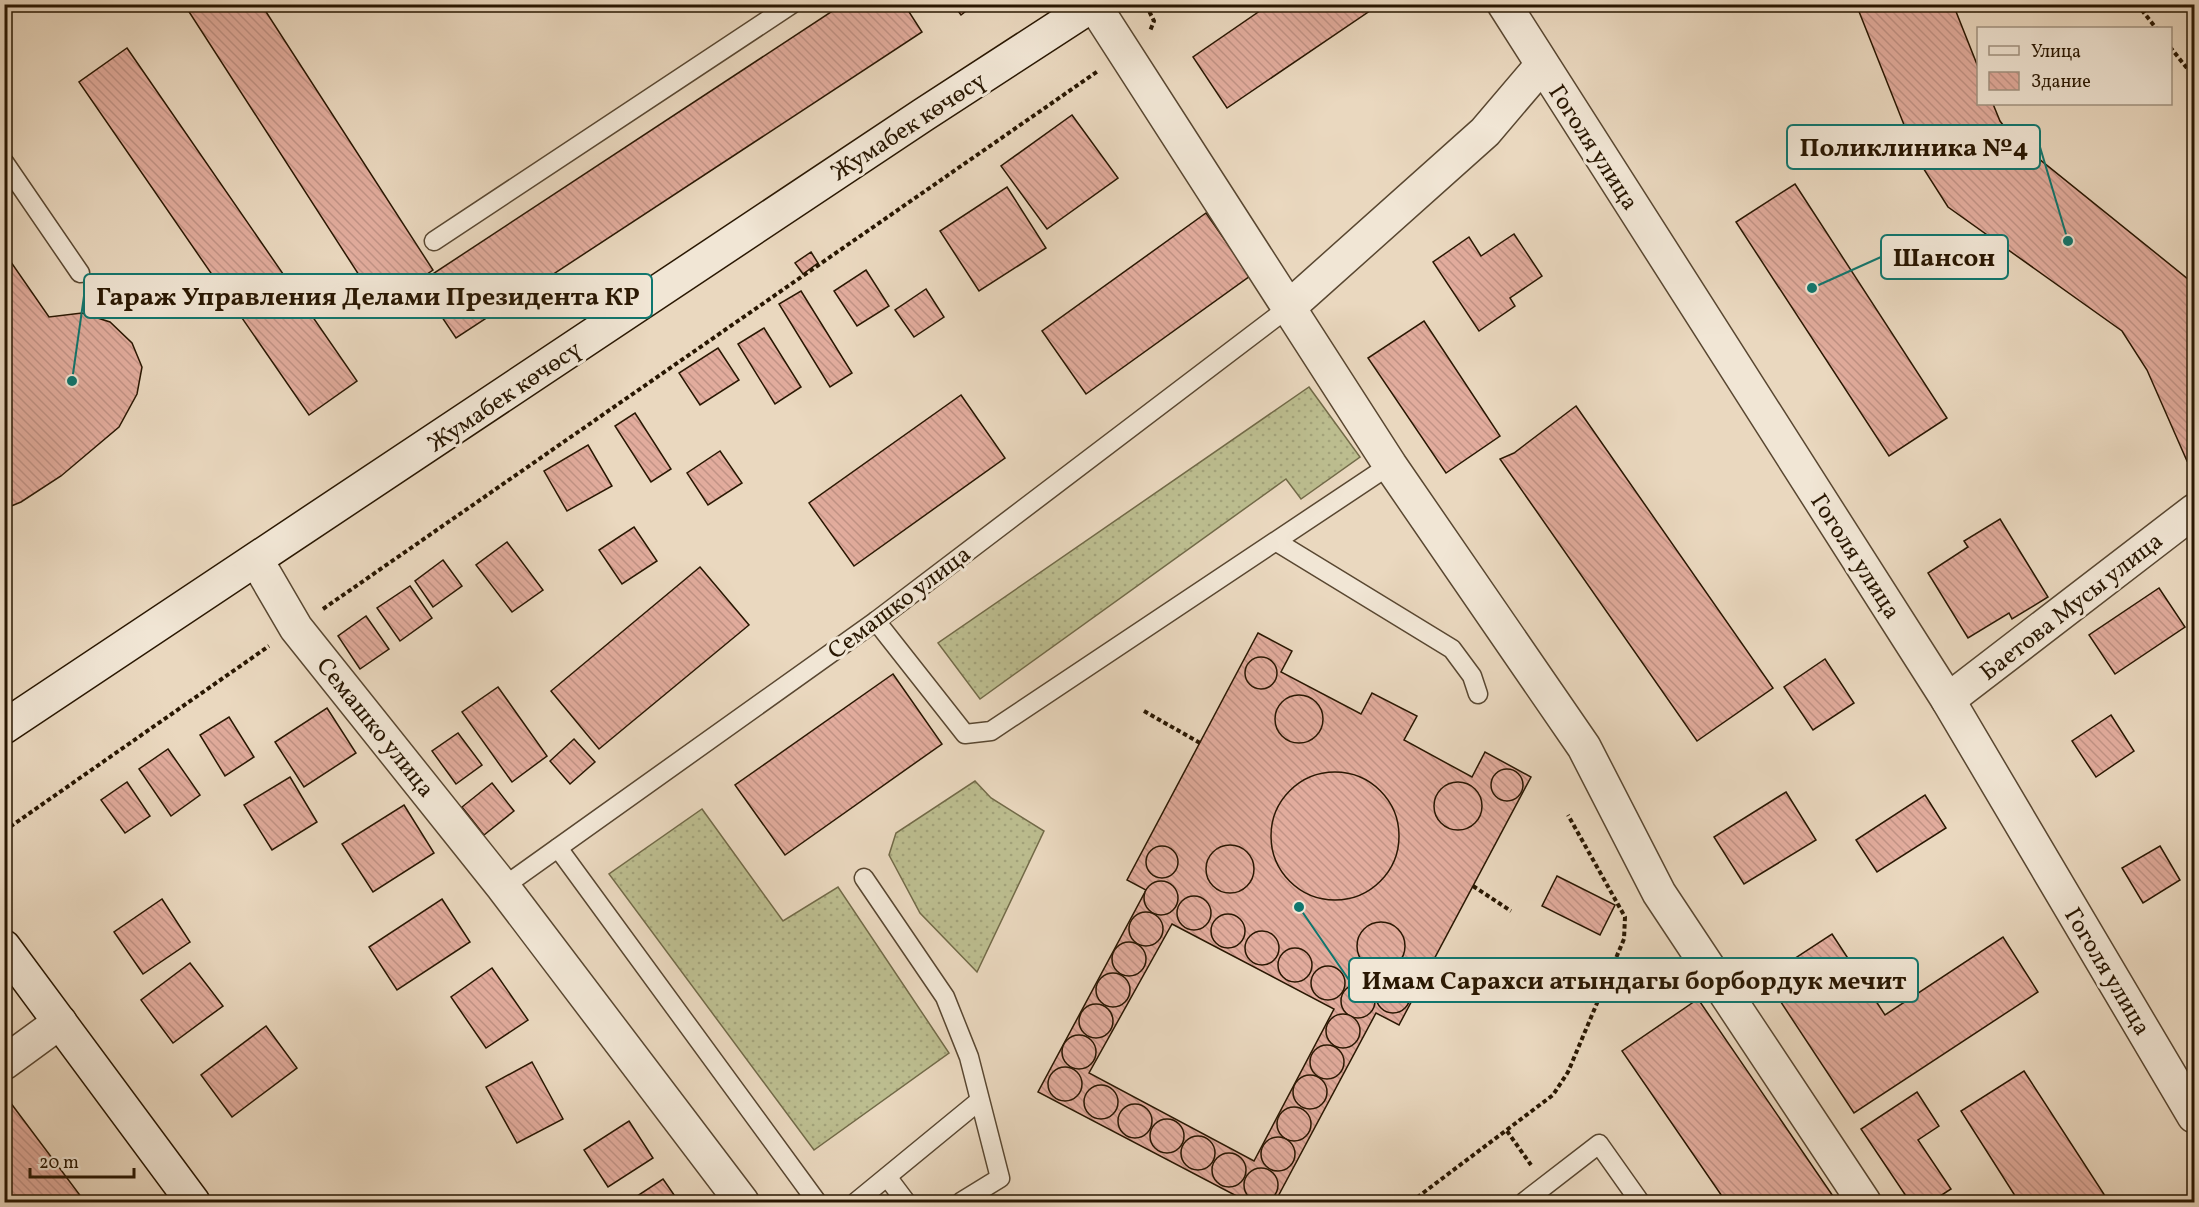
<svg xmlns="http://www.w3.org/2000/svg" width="2199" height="1207" font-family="Vollkorn,serif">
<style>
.grass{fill:url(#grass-dots);stroke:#726a48;stroke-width:1.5}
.building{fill:url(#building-back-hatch);stroke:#291702;stroke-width:1.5;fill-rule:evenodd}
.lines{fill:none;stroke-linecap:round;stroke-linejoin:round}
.lane-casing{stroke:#594731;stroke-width:21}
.street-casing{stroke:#594731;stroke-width:36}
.secondary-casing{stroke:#291702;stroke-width:36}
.path{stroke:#291702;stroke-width:4;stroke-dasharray:4.5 3;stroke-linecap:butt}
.lane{stroke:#f1e6d5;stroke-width:18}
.street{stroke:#f1e6d5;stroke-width:33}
.secondary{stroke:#f1e6d5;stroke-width:33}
.labels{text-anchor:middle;stroke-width:6;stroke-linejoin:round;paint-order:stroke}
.street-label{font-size:24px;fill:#291702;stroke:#f1e6d5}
.leader{fill:none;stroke:#0f766e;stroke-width:2}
.callout-dot{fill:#0f766e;stroke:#f1e6d5;stroke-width:2}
.callout{fill:#f1e6d5;stroke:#0f766e;stroke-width:2}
.callout-label{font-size:26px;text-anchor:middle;font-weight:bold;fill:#291702}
</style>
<defs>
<pattern id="grass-dots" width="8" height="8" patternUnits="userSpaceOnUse" patternTransform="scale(1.5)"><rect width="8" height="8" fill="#bcbd8f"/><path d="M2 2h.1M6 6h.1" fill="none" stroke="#a2a27a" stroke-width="1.8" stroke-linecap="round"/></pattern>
<pattern id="building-back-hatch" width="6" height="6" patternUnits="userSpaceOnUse" patternTransform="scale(1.5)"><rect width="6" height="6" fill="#e2ac9d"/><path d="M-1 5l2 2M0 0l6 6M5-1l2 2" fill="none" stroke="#c29386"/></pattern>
</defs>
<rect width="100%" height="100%" fill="#ead8bf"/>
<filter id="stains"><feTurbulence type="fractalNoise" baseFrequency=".00333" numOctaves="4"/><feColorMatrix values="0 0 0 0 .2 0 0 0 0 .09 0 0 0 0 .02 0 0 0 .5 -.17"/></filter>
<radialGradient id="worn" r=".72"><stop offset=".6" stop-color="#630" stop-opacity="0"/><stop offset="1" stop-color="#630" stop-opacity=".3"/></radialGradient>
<g class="grass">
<polygon points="1309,387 1360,457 1301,499 1286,479 980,699 938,643"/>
<polygon points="975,781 991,798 1044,831 977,972 920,913 889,855 896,833"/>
<polygon points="702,809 783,921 838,887 949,1053 814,1150 609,874"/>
</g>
<g class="building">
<polygon points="184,4 261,4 433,270 379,306"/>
<polygon points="843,4 904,4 922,32 456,338 419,283"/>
<polygon points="953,4 975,4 961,15"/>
<polygon points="1270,4 1380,4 1227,108 1193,57"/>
<polygon points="1856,4 1953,4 1978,67 1978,104 1993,104 2000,121 2013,138 2188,279 2194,275 2194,458 2187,461 2147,370 2122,331 1948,207 1918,160"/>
<polygon points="127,48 357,381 309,415 79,82"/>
<polygon points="1072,115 1118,178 1047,229 1001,166"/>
<polygon points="1795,184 1947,418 1889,456 1736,222"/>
<polygon points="1007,187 1046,248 979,291 940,231"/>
<polygon points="1206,213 1250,276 1086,394 1042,331"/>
<polygon points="1514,234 1542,276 1510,298 1515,306 1479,331 1433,262 1469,237 1481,256"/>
<polygon points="4,252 49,317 82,313 110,322 132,343 142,367 137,394 119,427 61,476 21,502 4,509"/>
<polygon points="811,252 818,263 803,274 795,263"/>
<polygon points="866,270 889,306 857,326 834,291"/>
<polygon points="926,289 944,317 914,337 895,310"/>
<polygon points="801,291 852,373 830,387 779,304"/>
<polygon points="1424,321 1500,436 1446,473 1368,358"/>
<polygon points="764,328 801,387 775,404 738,344"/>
<polygon points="718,348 739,380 700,405 679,373"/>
<polygon points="961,395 1005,458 854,566 809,503"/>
<polygon points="1576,406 1773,688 1697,741 1500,459 1514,453"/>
<polygon points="635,413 671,469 651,482 615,426"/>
<polygon points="588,445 612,486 567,511 544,471"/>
<polygon points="720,451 742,483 708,505 687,473"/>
<polygon points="2000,519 2048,597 2012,619 2009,613 1968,638 1928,573 1968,547 1964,541"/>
<polygon points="634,527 657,561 622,584 599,550"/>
<polygon points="507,542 543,590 512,612 476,565"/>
<polygon points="443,560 462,586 433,607 415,581"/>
<polygon points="700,567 749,625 599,749 551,691"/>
<polygon points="410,586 432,618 400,641 377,608"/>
<polygon points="2159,588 2185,627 2115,674 2089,635"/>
<polygon points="366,616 389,649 360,669 338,636"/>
<path d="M 1258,633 L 1292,651 L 1281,672 L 1361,714 L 1372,693 L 1417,716 L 1404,740 L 1472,777 L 1485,752 L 1531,777 L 1399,1025 L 1376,1013 L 1275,1202 L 1248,1202 L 1038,1092 L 1146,890 L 1127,880 ZM 1172,924 L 1334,1009 L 1254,1161 L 1089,1073 Z"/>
<circle cx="1261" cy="673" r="16"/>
<polygon points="1825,659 1854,703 1813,730 1784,687"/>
<polygon points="893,674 942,744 785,855 735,785"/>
<polygon points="498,687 547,756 512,782 462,712"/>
<circle cx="1299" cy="719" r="24"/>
<polygon points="327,708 356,753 304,787 275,742"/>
<polygon points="2111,715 2134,751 2096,777 2072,741"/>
<polygon points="229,717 254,757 225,776 200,735"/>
<polygon points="458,733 482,765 456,784 432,751"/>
<polygon points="574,739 595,762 570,784 550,761"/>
<polygon points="168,749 200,795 171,816 139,769"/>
<circle cx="1507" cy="785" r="16"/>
<circle cx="1335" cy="836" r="64"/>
<polygon points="290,777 317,822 272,850 244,805"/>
<polygon points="127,782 150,816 125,833 101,800"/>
<circle cx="1458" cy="806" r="24"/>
<polygon points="492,783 514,811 484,835 462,807"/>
<polygon points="1786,792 1816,840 1744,884 1714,837"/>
<polygon points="1925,795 1946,828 1877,872 1856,840"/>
<polygon points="404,805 434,853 373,892 342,844"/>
<circle cx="1230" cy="869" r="24"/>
<circle cx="1162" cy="862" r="16"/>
<polygon points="2160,846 2180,880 2143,903 2122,868"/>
<polygon points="1557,876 1615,905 1600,935 1542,906"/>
<circle cx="1161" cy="898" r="17"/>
<circle cx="1194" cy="913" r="17"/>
<polygon points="162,899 190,942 143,974 114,932"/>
<polygon points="442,899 470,942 397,990 369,947"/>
<circle cx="1146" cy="929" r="17"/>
<circle cx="1228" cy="931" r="17"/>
<circle cx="1381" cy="946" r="24"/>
<circle cx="1262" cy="948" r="17"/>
<polygon points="1832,934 1885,1015 2003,937 2038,992 1854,1113 1765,978"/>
<circle cx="1129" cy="959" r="17"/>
<circle cx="1295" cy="965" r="17"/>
<polygon points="190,963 223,1006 173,1043 141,1000"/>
<circle cx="1328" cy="983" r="17"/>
<polygon points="492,968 528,1020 486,1048 451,997"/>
<circle cx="1113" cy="990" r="17"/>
<circle cx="1393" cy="996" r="17"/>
<circle cx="1358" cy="1001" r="17"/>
<polygon points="1698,999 1837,1202 1726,1202 1622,1051"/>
<circle cx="1096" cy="1021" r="17"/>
<circle cx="1343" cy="1031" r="17"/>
<polygon points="266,1026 297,1068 232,1117 201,1075"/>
<circle cx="1079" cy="1052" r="17"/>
<circle cx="1327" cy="1062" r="17"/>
<polygon points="532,1062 563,1119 517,1143 486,1087"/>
<circle cx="1065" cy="1084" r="17"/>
<polygon points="2024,1071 2109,1202 2019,1202 1961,1111"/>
<circle cx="1310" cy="1092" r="17"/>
<circle cx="1101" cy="1102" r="17"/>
<polygon points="1917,1092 1939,1126 1918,1140 1951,1189 1931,1202 1910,1202 1861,1129"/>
<polygon points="4,1094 85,1202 4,1202"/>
<circle cx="1135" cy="1121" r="17"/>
<circle cx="1294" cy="1124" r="17"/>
<circle cx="1167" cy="1136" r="17"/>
<polygon points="629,1121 653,1158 608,1187 584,1150"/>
<circle cx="1198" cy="1153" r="17"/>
<circle cx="1278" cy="1154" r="17"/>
<circle cx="1229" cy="1170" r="17"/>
<circle cx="1261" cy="1185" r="17"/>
<polygon points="663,1179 679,1202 628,1202"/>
</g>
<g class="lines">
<g class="lane-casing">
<g id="lane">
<polyline points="4,162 80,273"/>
<polyline points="434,241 792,4"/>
<polyline points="1277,542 1452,649 1472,676 1478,694"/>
<polyline points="876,621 965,734 991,731 1390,465"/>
<polyline points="558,848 817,1202"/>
<polyline points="864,878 945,997 969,1057 1000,1178 961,1202"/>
<polyline points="503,887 876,621 1288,308"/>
<polyline points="888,1178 906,1202"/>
<polyline points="856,1202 979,1101"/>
<polyline points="1524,1202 1599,1144 1640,1202"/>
</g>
</g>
<g class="street-casing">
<g id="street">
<polyline points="1504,4 1948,700 2194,1116"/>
<polyline points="1094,5 1390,465 1584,747 1659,893 1864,1202"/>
<polyline points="1288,308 1485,132 1542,65"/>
<polyline points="257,561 296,628 503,887 742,1202"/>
<polyline points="1948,700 2194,511"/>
<polyline points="4,1063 60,1022"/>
</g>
</g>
<g class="secondary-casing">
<g id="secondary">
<polyline points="4,727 923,115 1094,4"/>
<polyline points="4,947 193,1202"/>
</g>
</g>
<g class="path">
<polyline points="2137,4 2156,28"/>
<polyline points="1146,5 1154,21 1150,31"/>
<polyline points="2170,47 2194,77"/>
<polyline points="2194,160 2194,159"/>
<polyline points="323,609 1098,71"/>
<polyline points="1144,711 1200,743"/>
<polyline points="4,831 269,646"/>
<polyline points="1473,886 1511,911"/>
<polyline points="1507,1131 1531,1165"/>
<polyline points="1411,1202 1553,1095 1568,1072 1624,939 1625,917 1568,815"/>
</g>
<use href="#lane" class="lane"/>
<use href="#street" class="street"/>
<use href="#secondary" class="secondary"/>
</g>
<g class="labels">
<g class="street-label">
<text transform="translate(908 126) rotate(-33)" y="8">Жумабек көчөсү</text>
<text transform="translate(1594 147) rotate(57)" y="8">Гоголя улица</text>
<text transform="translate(504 396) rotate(-34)" y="8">Жумабек көчөсү</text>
<text transform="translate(1856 556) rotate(57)" y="8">Гоголя улица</text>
<text transform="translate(899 602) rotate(-37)" y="8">Семашко улица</text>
<text transform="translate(2071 606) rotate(-38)" y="8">Баетова Мусы улица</text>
<text transform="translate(376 727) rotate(51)" y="8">Семашко улица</text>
<text transform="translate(2108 971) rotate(59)" y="8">Гоголя улица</text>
</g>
</g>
<path class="leader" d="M2068 241L2040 147M1812 288L1881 257M72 381L84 296M1299 907L1349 980"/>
<g class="callout-dot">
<circle cx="2068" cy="241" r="6"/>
<circle cx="1812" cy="288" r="6"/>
<circle cx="72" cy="381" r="6"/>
<circle cx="1299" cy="907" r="6"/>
</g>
<g class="callout">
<rect x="1787" y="125" width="253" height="44" rx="6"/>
<rect x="1881" y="235" width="127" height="44" rx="6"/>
<rect x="84" y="274" width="568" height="44" rx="6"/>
<rect x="1349" y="958" width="569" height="44" rx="6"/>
</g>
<g class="callout-label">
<text x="1914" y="156">Поликлиника №4</text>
<text x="1944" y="266">Шансон</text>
<text x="368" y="305">Гараж Управления Делами Президента КР</text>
<text x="1634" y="989">Имам Сарахси атындагы борбордук мечит</text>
</g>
<rect width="2199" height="1207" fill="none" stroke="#ead8bf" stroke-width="24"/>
<rect x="6" y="6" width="2187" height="1195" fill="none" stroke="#291702" stroke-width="3"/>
<rect x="12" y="12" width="2175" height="1183" fill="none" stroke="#291702" stroke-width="1.5"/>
<rect x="1977" y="27" width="195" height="78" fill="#f1e6d5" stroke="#a19381" stroke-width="1.5"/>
<rect x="1989" y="46" width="30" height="9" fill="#f1e6d5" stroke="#a19381" stroke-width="1.5"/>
<text x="2031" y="57" font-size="18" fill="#291702">Улица</text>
<rect x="1989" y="72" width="30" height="18" fill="url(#building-back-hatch)" stroke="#a19381" stroke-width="1.5"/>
<text x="2031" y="87" font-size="18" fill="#291702">Здание</text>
<path d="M30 1168v9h104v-9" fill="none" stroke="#291702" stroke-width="3"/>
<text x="39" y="1168" font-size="18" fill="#291702" stroke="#f1e6d5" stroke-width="4.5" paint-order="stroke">20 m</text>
<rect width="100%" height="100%" filter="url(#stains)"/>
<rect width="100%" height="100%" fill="url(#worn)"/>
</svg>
